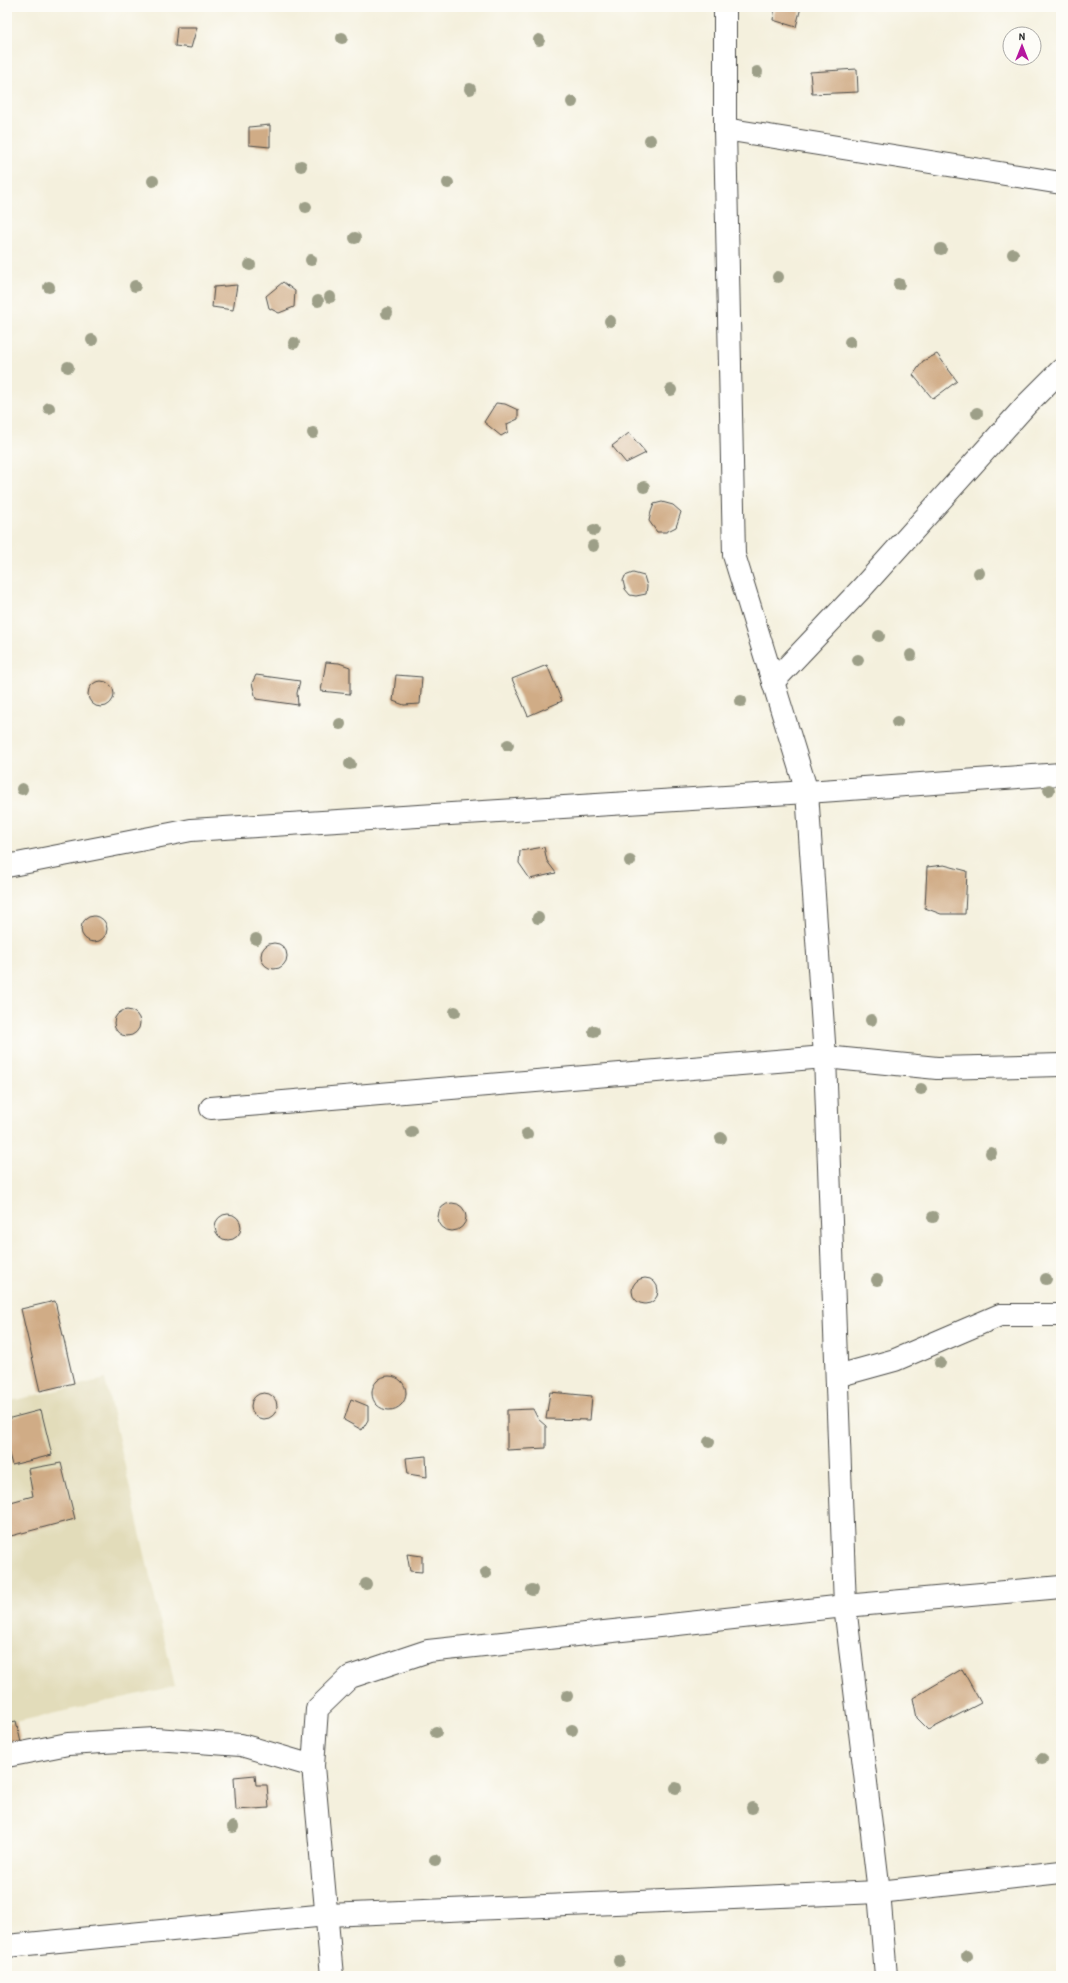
<svg xmlns="http://www.w3.org/2000/svg" width="1068" height="1983" font-family="'Patrick Hand',sans-serif">
<style>
.built{fill:#e2dcba}
.building{fill:#d0ac86}
.lines{fill:none;stroke-linecap:round;stroke-linejoin:round}
.minor-casing{stroke:#494946;stroke-width:24}
.minor{stroke:#fff;stroke-width:22}
.tree{fill:#9d9f88}
</style>
<rect width="100%" height="100%" fill="#fdfcf7"/>
<filter id="ink" filterUnits="userSpaceOnUse"><feTurbulence type="fractalNoise" baseFrequency=".025" numOctaves="2"/><feDisplacementMap in="SourceGraphic" scale="8" xChannelSelector="R" yChannelSelector="G"/><feConvolveMatrix kernelMatrix="1 2 1 2 8 2 1 2 1" color-interpolation-filters="sRGB"/></filter>
<filter id="wash" filterUnits="userSpaceOnUse"><feTurbulence type="fractalNoise" baseFrequency=".012" numOctaves="4" result="noise"/><feDisplacementMap in="SourceGraphic" scale="16" xChannelSelector="R" yChannelSelector="G"/><feGaussianBlur stdDeviation="0.9" result="paint"/><feColorMatrix in="noise" values="0 0 0 0 0 0 0 0 0 0 0 0 0 0 0 0 0 1.4 0 .05"/><feComposite in="paint" operator="in"/></filter>
<g filter="url(#wash)">
<rect width="100%" height="100%" fill="#f4f0dd"/>
<polygon class="built" points="105,1379 175,1686 7,1724 7,1402"/>
<g id="blocks">
<g class="building">
<polygon points="775,7 801,7 796,27 773,20"/>
<polygon points="177,27 197,27 191,48 175,46"/>
<polygon points="857,69 858,92 812,94 810,72"/>
<polygon points="270,125 270,147 249,145 249,127"/>
<polygon points="283,282 295,291 294,307 279,313 269,308 266,296"/>
<polygon points="237,285 233,310 212,307 214,287"/>
<polygon points="937,354 957,381 933,399 913,375 923,361"/>
<polygon points="496,403 505,404 518,410 518,419 507,424 508,432 501,436 484,422"/>
<polygon points="629,433 646,453 626,463 612,446"/>
<polygon points="662,502 673,505 681,512 676,527 666,532 657,532 649,521 651,512 654,504"/>
<polygon points="633,573 644,576 647,586 646,594 636,596 630,595 625,589 623,581 625,576"/>
<polygon points="326,662 339,663 350,667 350,694 321,691"/>
<polygon points="547,665 562,701 528,716 512,679"/>
<polygon points="256,675 300,681 297,693 298,705 256,699 252,683"/>
<polygon points="396,675 422,677 420,704 404,705 393,701"/>
<circle cx="101" cy="694" r="13"/>
<polygon points="544,847 547,861 556,873 530,879 519,863 520,851"/>
<polygon points="944,865 967,871 965,914 941,914 925,908 927,867"/>
<circle cx="94" cy="929" r="13"/>
<circle cx="274" cy="956" r="13"/>
<circle cx="127" cy="1023" r="13"/>
<circle cx="452" cy="1217" r="14"/>
<circle cx="228" cy="1227" r="13"/>
<circle cx="645" cy="1291" r="13"/>
<polygon points="55,1301 74,1383 40,1391 21,1309"/>
<circle cx="389" cy="1393" r="17"/>
<polygon points="550,1392 592,1396 590,1420 546,1419"/>
<circle cx="264" cy="1406" r="13"/>
<polygon points="351,1399 368,1406 368,1420 362,1430 344,1420"/>
<polygon points="533,1409 538,1419 546,1426 546,1448 507,1450 507,1410"/>
<polygon points="41,1410 52,1455 12,1465 7,1447 7,1419"/>
<polygon points="426,1456 427,1477 408,1474 406,1458"/>
<polygon points="61,1463 75,1519 7,1537 7,1503 33,1496 28,1469"/>
<polygon points="407,1554 422,1556 422,1572 410,1571"/>
<polygon points="962,1669 981,1703 929,1730 917,1718 913,1698"/>
<polygon points="16,1721 23,1751 7,1755 7,1723"/>
<polygon points="255,1775 256,1785 267,1785 269,1808 236,1810 234,1777"/>
</g>
</g>
</g>
<g filter="url(#ink)">
<use href="#blocks" fill-opacity="0" stroke="#494946" stroke-width="1"/>
<g class="lines">
<g class="minor-casing">
<g id="minor">
<polyline points="725,7 725,129 734,555 807,792 1061,774"/>
<polyline points="725,129 1061,183"/>
<polyline points="773,682 861,589 1026,405 1061,370"/>
<polyline points="7,866 191,830 807,792 825,1057 845,1606 879,1892 886,1976"/>
<polyline points="211,1108 825,1057 937,1068 1061,1065"/>
<polyline points="837,1376 895,1360 1000,1315 1061,1315"/>
<polyline points="7,1756 68,1744 155,1739 241,1745 313,1766"/>
<polyline points="7,1946 327,1915 879,1892 1061,1872"/>
<polyline points="332,1976 313,1766 317,1709 350,1677 428,1651 845,1606 1061,1587"/>
</g>
</g>
<use href="#minor" class="minor"/>
</g>
<g class="tree">
<circle cx="342" cy="38" r="6"/>
<circle cx="539" cy="40" r="6"/>
<circle cx="757" cy="72" r="6"/>
<circle cx="470" cy="89" r="6"/>
<circle cx="572" cy="102" r="6"/>
<circle cx="650" cy="140" r="6"/>
<circle cx="301" cy="166" r="6"/>
<circle cx="153" cy="181" r="6"/>
<circle cx="448" cy="183" r="6"/>
<circle cx="306" cy="207" r="6"/>
<circle cx="355" cy="238" r="6"/>
<circle cx="941" cy="249" r="6"/>
<circle cx="1013" cy="254" r="6"/>
<circle cx="311" cy="260" r="6"/>
<circle cx="250" cy="265" r="6"/>
<circle cx="778" cy="277" r="6"/>
<circle cx="899" cy="284" r="6"/>
<circle cx="135" cy="286" r="6"/>
<circle cx="49" cy="287" r="6"/>
<circle cx="330" cy="297" r="6"/>
<circle cx="318" cy="301" r="6"/>
<circle cx="387" cy="313" r="6"/>
<circle cx="610" cy="321" r="6"/>
<circle cx="92" cy="340" r="6"/>
<circle cx="850" cy="342" r="6"/>
<circle cx="294" cy="343" r="6"/>
<circle cx="68" cy="367" r="6"/>
<circle cx="671" cy="390" r="6"/>
<circle cx="49" cy="408" r="6"/>
<circle cx="977" cy="413" r="6"/>
<circle cx="313" cy="433" r="6"/>
<circle cx="644" cy="487" r="6"/>
<circle cx="594" cy="530" r="6"/>
<circle cx="593" cy="546" r="6"/>
<circle cx="979" cy="573" r="6"/>
<circle cx="879" cy="636" r="6"/>
<circle cx="911" cy="655" r="6"/>
<circle cx="858" cy="660" r="6"/>
<circle cx="741" cy="701" r="6"/>
<circle cx="897" cy="722" r="6"/>
<circle cx="340" cy="724" r="6"/>
<circle cx="508" cy="745" r="6"/>
<circle cx="350" cy="764" r="6"/>
<circle cx="22" cy="789" r="6"/>
<circle cx="1049" cy="790" r="6"/>
<circle cx="630" cy="861" r="6"/>
<circle cx="538" cy="918" r="6"/>
<circle cx="256" cy="939" r="6"/>
<circle cx="455" cy="1012" r="6"/>
<circle cx="871" cy="1020" r="6"/>
<circle cx="594" cy="1031" r="6"/>
<circle cx="921" cy="1089" r="6"/>
<circle cx="412" cy="1132" r="6"/>
<circle cx="527" cy="1134" r="6"/>
<circle cx="721" cy="1138" r="6"/>
<circle cx="991" cy="1153" r="6"/>
<circle cx="933" cy="1217" r="6"/>
<circle cx="1046" cy="1279" r="6"/>
<circle cx="877" cy="1280" r="6"/>
<circle cx="940" cy="1363" r="6"/>
<circle cx="709" cy="1442" r="6"/>
<circle cx="486" cy="1573" r="6"/>
<circle cx="366" cy="1584" r="6"/>
<circle cx="532" cy="1590" r="6"/>
<circle cx="567" cy="1696" r="6"/>
<circle cx="572" cy="1730" r="6"/>
<circle cx="436" cy="1732" r="6"/>
<circle cx="1042" cy="1759" r="6"/>
<circle cx="676" cy="1788" r="6"/>
<circle cx="752" cy="1808" r="6"/>
<circle cx="233" cy="1827" r="6"/>
<circle cx="435" cy="1860" r="6"/>
<circle cx="967" cy="1956" r="6"/>
<circle cx="619" cy="1961" r="6"/>
</g>
</g>
<rect width="1068" height="1983" fill="none" stroke="#fdfcf7" stroke-width="24"/>
<g transform="translate(1022 46)"><circle r="19" fill="#fdfcf7" stroke="#a9a8a5"/>
<path d="M0-3L7 15L0 10L-7 15Z" fill="#b5179e"/>
<text y="-6" font-size="11" font-weight="bold" text-anchor="middle" fill="#2b2b2b">N</text>
</g>
</svg>
